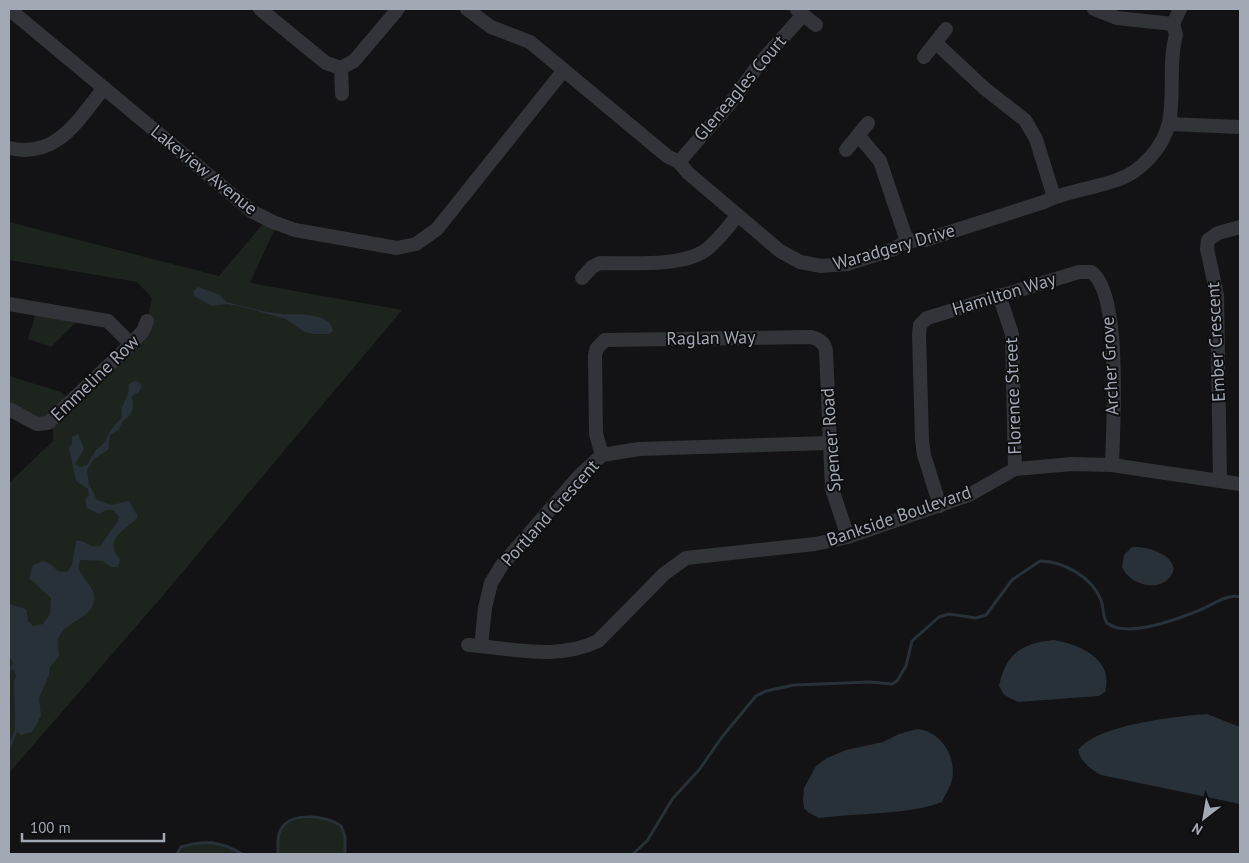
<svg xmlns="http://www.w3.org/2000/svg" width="1249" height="863" font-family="'PT Sans',sans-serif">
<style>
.green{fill:#1d241e}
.water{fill:#283038}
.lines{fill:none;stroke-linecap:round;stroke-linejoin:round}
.stream{stroke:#283038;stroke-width:3}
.minor{stroke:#333439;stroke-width:14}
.labels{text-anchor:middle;stroke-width:4;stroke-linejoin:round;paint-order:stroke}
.street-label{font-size:18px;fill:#a3a8b5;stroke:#0e0d0f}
</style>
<rect width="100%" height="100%" fill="#131214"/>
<g class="green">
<polygon points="267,219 277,224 250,283 402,310 160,599 9,773 9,483 53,441 53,419 51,421 9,409 9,376 61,392 70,401 147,321 152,298 137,282 9,260 9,222 219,276"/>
<polygon points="37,309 81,317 51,347 28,339"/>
<path d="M 313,818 L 326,819 L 341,826 L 345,837 L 345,854 L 278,854 C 276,826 286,819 313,818 Z"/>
<polygon points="213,841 242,854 177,854 181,847 198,842"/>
</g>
<g class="water">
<path d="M 198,287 L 220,295 L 226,302 C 244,306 262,312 281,314 C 294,315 331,311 333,331 L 329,334 L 313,334 L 303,331 L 286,319 L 239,306 L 227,304 L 212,306 L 194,296 L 193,291 Z"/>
<path d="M 134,381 L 139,382 L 142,386 L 139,392 L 132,396 L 133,408 L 130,415 L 123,421 L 118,430 L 110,435 L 108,450 L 94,459 L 87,470 L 89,484 L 97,500 L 112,505 L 129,501 L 138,516 C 132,526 110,534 114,550 C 115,554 118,556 120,560 L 118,567 L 111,567 L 103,561 L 81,560 C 71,573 98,585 94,601 C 90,620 66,621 59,637 C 56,643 59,650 59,656 L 50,667 L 49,675 L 39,698 L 41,716 L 32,732 L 21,735 L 15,730 L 14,681 L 16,676 L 14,670 L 10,669 L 13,663 L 9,656 L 9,604 L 26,609 L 28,621 L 33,626 L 43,624 L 50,614 L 51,598 L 29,578 L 33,565 L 43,561 L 49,563 L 58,571 L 67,572 L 72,565 L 76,541 C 84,539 91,549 100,546 L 118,521 L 119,517 L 113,510 L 106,510 L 99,514 L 87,508 L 85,500 L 89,495 L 88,489 L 76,481 L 69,447 L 72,444 L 72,437 L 78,434 L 84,449 L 75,464 L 80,467 L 87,465 L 96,450 L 105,442 L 110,431 L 122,417 C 118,405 132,396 128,385 Z"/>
<path d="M 1132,547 C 1146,546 1171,553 1174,569 C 1167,594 1131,588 1122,567 L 1124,555 Z"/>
<path d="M 1054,640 C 1081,645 1114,659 1105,692 L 1099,696 L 1018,702 L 1004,695 L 999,686 C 1006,653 1022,643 1054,640 Z"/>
<path d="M 1207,714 L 1240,727 L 1240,804 L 1101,775 C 1090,769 1081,762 1078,750 C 1096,725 1177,716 1207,714 Z"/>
<path d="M 917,729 C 941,731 957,757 952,780 C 950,788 945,795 942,802 C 910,815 855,813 819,818 L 809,813 L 804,808 L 803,800 L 804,788 L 816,766 L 827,758 L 846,750 L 883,742 L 899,734 Z"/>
</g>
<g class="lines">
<g class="stream">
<polyline points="9,748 16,731"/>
<path d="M 177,854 L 181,847 C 204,840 221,841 242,854"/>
<path d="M 278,854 C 278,848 277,837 280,831 C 289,811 327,815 341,826 L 345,837 L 345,854"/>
<path d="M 633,854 L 647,841 L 673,798 L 699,770 L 722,737 L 756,696 L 766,691 L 794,685 L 870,682 L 892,684 L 897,681 L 906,666 L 912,641 L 939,617 L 949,614 L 976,618 L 986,615 L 1012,580 L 1040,561 C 1063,561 1092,577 1101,600 C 1104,608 1102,616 1107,623 C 1127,639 1178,619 1200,610 C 1212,605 1228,593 1240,597"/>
</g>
<g class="minor">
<polyline points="9,9 253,212 273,222 295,230 397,248 416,244 437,229 564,70"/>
<polyline points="260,9 326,63 341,68 354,61 398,9"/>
<path d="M 467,9 L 491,27 L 530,42 L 667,156 L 679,162 L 688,173 L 780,251 L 800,262 L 821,266 L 847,264 L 894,249 L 907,241 L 925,240 L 1044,202 C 1063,192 1095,188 1117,180 C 1141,172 1164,147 1169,122 C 1175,94 1168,64 1176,35 L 1173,24 L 1180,9"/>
<polyline points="1094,9 1117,18 1173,24"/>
<polyline points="797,10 816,25"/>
<polyline points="936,43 984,88 1025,120 1036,139 1054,197"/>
<polyline points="924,57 946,29"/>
<polyline points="341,68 342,94"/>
<polyline points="1169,124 1240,127"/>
<polyline points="858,135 880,161 907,241"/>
<path d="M 9,148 C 57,159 77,121 104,88"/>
<polyline points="846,150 868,123"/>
<polyline points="679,162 732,101 760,63 803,15"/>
<path d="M 582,278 L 592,267 L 600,263 C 630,263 682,267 706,250 C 718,241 728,227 737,216"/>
<polyline points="999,295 1012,334 1015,469"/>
<polyline points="9,304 108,321 131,344"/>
<polyline points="9,409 37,424 48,423 131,344 143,331 147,321"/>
<path d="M 602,455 L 596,434 L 595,355 L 597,348 L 605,340 L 811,337 C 819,339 825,343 826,351 L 832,489 L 848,537"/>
<polyline points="1220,481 1217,295 1207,249 1208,240 1218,233 1240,227"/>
<path d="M 940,506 L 924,455 L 922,440 L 919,334 L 920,325 L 927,318 L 1079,272 L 1091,272 C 1122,291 1113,429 1112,465"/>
<path d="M 468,645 C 511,648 557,661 598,641 L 664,574 L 686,558 L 815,544 L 848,537 L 969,495 L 1015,469 L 1072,464 L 1112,465 L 1240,484"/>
<polyline points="481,646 485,608 491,583 502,565 579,476 602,455 639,449 829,443"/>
</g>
</g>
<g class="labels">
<g class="street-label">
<text transform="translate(740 88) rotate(-50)" y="6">Gleneagles Court</text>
<text transform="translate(204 170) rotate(39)" y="6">Lakeview Avenue</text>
<text transform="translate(894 247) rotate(-16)" y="6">Waradgery Drive</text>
<text transform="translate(1004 294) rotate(-17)" y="6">Hamilton Way</text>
<text transform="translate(711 338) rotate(-1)" y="6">Raglan Way</text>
<text transform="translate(1216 342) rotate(-93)" y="6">Ember Crescent</text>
<text transform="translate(1110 366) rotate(-93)" y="6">Archer Grove</text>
<text transform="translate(95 378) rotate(-44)" y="6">Emmeline Row</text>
<text transform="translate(1013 396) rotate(-92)" y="6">Florence Street</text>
<text transform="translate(831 440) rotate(-94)" y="6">Spencer Road</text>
<text transform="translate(550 513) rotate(-48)" y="6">Portland Crescent</text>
<text transform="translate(899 516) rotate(-19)" y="6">Bankside Boulevard</text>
</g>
</g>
<rect width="1249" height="863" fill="none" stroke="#a3a8b5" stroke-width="20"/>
<g transform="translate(1204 818) rotate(211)" stroke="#0e0d0f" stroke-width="4" paint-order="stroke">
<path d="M0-4L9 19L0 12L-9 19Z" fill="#a3a8b5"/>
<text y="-8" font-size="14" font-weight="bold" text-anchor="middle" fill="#a3a8b5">N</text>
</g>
<path d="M22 833v8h142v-8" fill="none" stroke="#a3a8b5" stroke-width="2.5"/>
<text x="30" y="833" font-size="15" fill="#a3a8b5" stroke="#0e0d0f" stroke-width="4" paint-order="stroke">100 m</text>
</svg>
